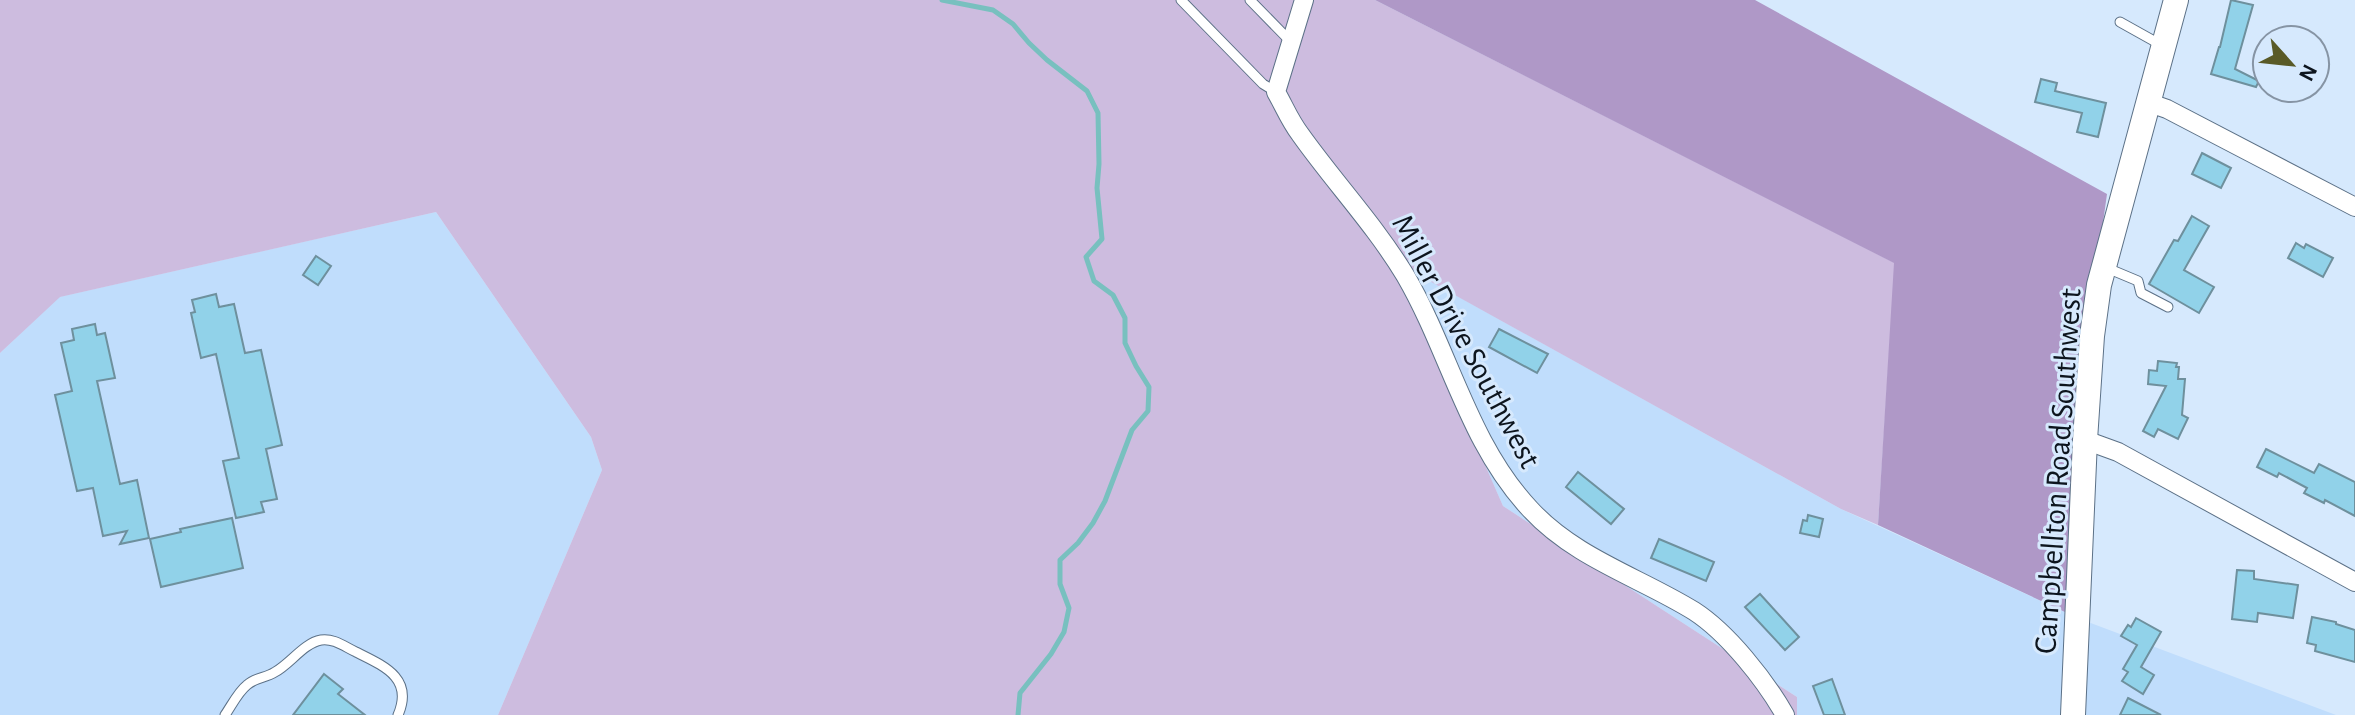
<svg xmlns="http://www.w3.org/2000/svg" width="2355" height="715" font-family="'Alegreya Sans',sans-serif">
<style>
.built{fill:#c0ddfc}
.green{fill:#cdbcdf}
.forest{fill:#af98c7}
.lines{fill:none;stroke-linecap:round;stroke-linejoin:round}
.stream{stroke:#78c0bf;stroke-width:5}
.building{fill:#91d2e9;stroke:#6e909d;stroke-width:2}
.lane-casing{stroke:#5c7187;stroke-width:11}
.street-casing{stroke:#5c7187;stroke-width:20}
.secondary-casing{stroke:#5c7187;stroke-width:26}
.lane{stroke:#fff;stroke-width:9}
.street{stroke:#fff;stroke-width:18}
.secondary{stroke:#fff;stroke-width:24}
.labels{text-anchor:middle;stroke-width:6;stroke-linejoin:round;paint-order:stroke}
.street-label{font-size:32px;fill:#0d151e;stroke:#d6e9fd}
</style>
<rect width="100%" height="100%" fill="#d6e9fd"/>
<g class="built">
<polygon points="436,212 591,437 602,470 498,715 0,715 0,353 59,297"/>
<polygon points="1396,262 1841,509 2080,619 2336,715 1797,715 1797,697 1503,506"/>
</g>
<polygon class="green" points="0,0 1375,0 1895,263 1878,525 1841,509 1397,263 1503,506 1797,697 1797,715 498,715 602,470 591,437 436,212 60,297 0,353"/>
<polygon class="forest" points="1375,0 1755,0 2107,194 2089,322 2080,619 1878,525 1894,263"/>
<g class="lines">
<polyline class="stream" points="942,0 993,10 1013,24 1029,43 1047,60 1087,91 1098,113 1099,164 1097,188 1102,239 1086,257 1094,281 1113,295 1125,318 1125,343 1136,366 1149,387 1148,411 1132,430 1105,501 1093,523 1078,543 1060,560 1060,584 1069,608 1064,632 1051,654 1020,693 1018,715"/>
</g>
<g class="building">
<polygon points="2231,0 2253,5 2235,69 2259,81 2256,87 2211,74 2219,47 2220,47"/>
<polygon points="2041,79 2057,83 2055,91 2106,103 2098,137 2077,132 2082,113 2035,102"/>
<polygon points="2202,153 2231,168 2221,188 2192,174"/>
<polygon points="2192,216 2209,226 2184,270 2214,287 2199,313 2149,284 2174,240 2178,241"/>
<polygon points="2296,243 2304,248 2306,244 2333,258 2323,277 2288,258"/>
<polygon points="316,256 331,266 318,285 303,275"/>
<polygon points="216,294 219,307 234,304 245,353 261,350 282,445 266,449 277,499 261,502 264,512 236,518 223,461 239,458 216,354 201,358 191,313 195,312 192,300"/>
<polygon points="95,324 97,335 105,333 115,378 97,381 120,484 137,480 149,538 120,544 127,531 103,536 93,488 77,491 55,395 72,391 61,343 74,340 72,329"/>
<polygon points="1499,329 1548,354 1537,373 1489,347"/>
<polygon points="2158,361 2177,363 2176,367 2179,367 2178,379 2185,379 2182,415 2188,418 2178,439 2158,429 2154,437 2143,431 2166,386 2148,384 2149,370 2157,371"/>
<polygon points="2266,449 2314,473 2319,464 2355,482 2355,516 2325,500 2324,503 2304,493 2307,488 2279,473 2277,477 2257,467"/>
<polygon points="1578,472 1624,509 1611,524 1566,487"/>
<polygon points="1808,515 1823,519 1819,537 1800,533 1803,520 1807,521"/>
<polygon points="232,518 243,568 161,587 150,539 181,532 180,529"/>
<polygon points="1659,539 1714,562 1706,581 1651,558"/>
<polygon points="2237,570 2254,571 2254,579 2298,585 2293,618 2258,613 2257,622 2232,619"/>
<polygon points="1760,594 1799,637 1785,650 1745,607"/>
<polygon points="2312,617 2336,622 2336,624 2355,630 2355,662 2315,651 2316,645 2307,643"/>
<polygon points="2136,618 2161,632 2141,667 2154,675 2143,694 2122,681 2128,672 2123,669 2137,645 2121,636 2128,625 2131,627"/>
<polygon points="324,674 343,689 338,694 365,715 293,715"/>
<polygon points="1832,679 1845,715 1824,715 1813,686"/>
<polygon points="2128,698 2161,715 2120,715"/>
</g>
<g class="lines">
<g class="lane-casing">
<g id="lane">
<polyline points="1181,0 1263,84 1276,92"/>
<polyline points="1250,0 1292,43"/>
<polyline points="2120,22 2163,46"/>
<polyline points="2107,268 2138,281 2141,293 2168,307"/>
<path d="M 225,715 C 232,705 238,692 247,685 C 256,677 266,678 275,672 C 290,664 304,643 321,640 C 334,638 345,647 356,652 C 384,666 414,678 398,715"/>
</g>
</g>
<g class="street-casing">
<g id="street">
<path d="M 1304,0 L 1276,92 C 1284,106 1290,121 1300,134 C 1334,182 1374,224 1405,275 C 1450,352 1468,443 1530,509 C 1575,558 1639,577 1694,611 C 1728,633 1765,680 1785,715"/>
<polyline points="2147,102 2167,109 2355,207"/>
<polyline points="2085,440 2118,452 2355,582"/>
</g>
</g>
<g class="secondary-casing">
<polyline id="secondary" points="2073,715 2085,440 2092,336 2099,285 2176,0"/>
</g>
<use href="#lane" class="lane"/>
<use href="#street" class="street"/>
<use href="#secondary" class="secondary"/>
</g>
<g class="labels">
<g class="street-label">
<text transform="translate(1467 341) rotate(62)" y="11">Miller Drive Southwest</text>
<text transform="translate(2057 471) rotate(-86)" y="11">Campbellton Road Southwest</text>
</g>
</g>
<g transform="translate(2291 64) rotate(117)"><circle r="38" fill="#d6e9fd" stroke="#8694a4" stroke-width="2"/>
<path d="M0-6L14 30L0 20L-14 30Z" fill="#595a27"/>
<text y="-12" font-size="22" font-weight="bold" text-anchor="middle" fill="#0d151e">N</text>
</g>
</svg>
